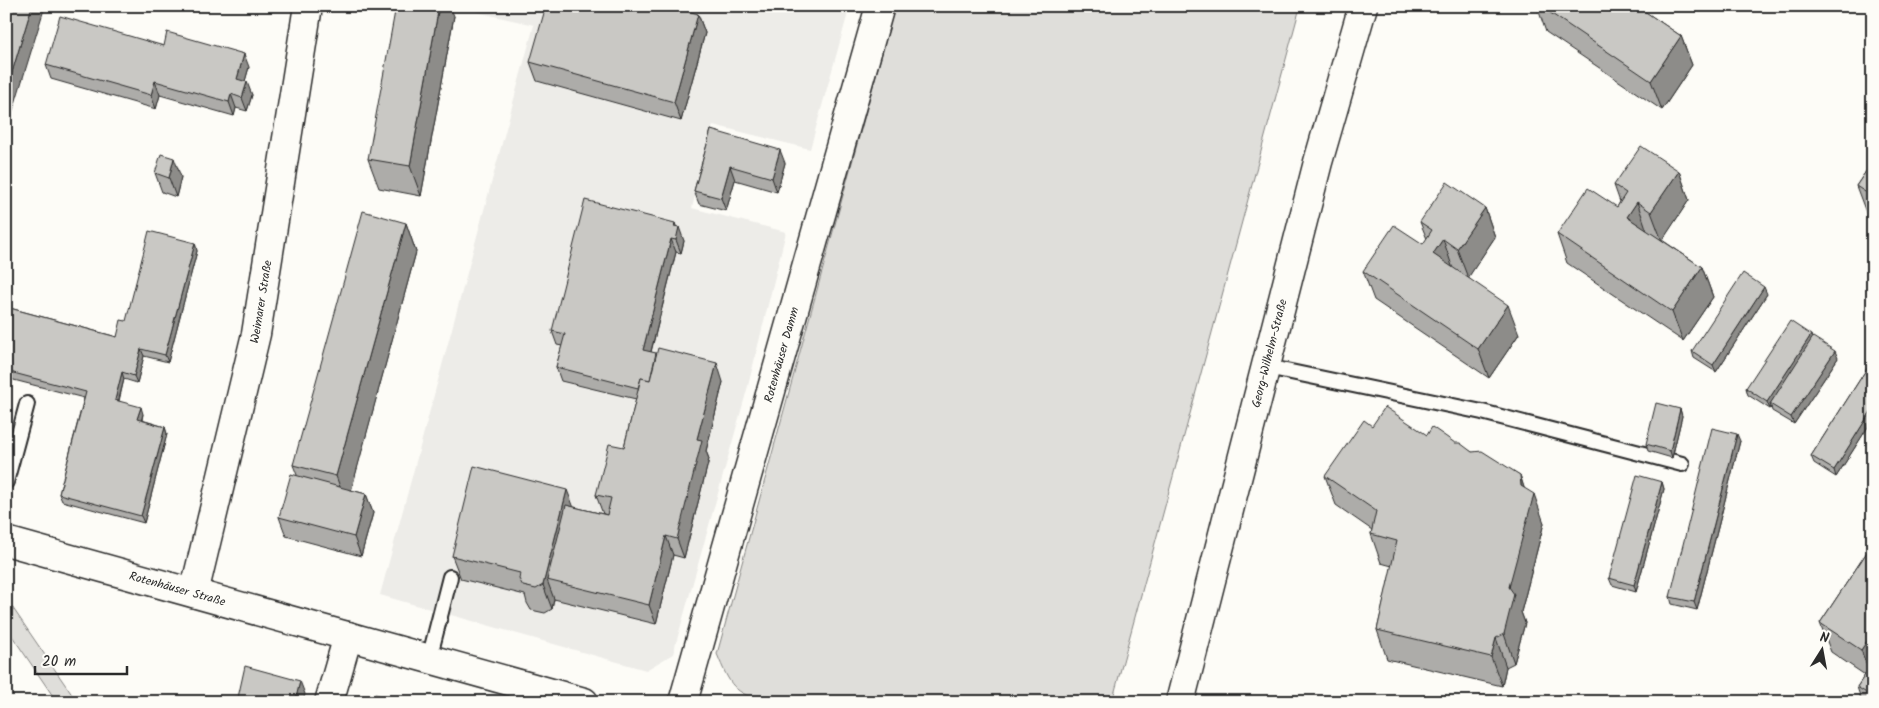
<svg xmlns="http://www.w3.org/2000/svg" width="1879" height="708" font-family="Kalam,sans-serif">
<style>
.built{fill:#edece8}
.green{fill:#dfdeda;stroke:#858482}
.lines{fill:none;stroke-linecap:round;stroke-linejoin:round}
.lane-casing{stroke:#2b2b2b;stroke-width:18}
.street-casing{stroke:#2b2b2b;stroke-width:31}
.secondary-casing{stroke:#2b2b2b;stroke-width:31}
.lane{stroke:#fdfcf7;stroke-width:14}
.street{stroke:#fdfcf7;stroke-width:28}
.secondary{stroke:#fdfcf7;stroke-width:28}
.wall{fill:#adaca9;stroke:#2b2b2b}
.shaded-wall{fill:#8d8c89;stroke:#2b2b2b}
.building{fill:#c9c8c4;stroke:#2b2b2b}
.labels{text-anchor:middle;stroke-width:5;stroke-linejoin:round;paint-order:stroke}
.street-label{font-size:12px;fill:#2b2b2b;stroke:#fdfcf7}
</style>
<rect width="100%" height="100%" fill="#fdfcf7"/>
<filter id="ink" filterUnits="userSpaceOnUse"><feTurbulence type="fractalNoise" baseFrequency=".02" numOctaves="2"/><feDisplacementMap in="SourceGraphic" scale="10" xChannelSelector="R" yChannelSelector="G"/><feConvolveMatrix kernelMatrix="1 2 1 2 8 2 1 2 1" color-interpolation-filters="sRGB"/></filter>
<g filter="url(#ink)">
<polygon class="built" points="478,6 850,6 810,149 713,125 692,208 786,232 748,386 673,654 646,670 380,595 534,25 477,12"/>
<g class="green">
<path d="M 895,6 L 1280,6 L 1299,11 L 1112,702 L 766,702 C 733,693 730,685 717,654 Z"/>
<polygon points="6,600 8,601 77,702 57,702 6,627"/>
</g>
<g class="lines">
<g class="lane-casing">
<g id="lane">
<polyline points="1267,367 1482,412 1682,464"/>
<polyline points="6,482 27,404"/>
<polyline points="429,659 450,577"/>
</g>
</g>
<g class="street-casing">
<g id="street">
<path id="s1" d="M 6,541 L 584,702"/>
<path id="s2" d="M 194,593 L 256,334 L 308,6"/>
<polyline points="329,702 348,636"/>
<path id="s3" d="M 683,702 L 880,6"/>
</g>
</g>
<g class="secondary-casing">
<g id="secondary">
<path id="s4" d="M 1180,702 L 1318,162 L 1363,6"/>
</g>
</g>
<use href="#lane" class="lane"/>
<use href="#street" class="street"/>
<use href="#secondary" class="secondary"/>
</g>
<g class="wall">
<polygon points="1537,6 1643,6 1641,9 1681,36 1692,65 1662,110 1546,32"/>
<polygon points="698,14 705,33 681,121 537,81 530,62"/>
<polygon points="454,16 421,196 379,188 368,159"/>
<polygon points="164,46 249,67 245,81 252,95 247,111 236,108 234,116 160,95 156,109 51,79 46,65"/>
<polygon points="711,130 785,163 777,192 735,180 726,211 699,204 694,191"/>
<polygon points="1873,161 1873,219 1867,215 1856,186"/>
<polygon points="1679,171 1689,200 1662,240 1702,267 1713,297 1683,341 1567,263 1557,234 1617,207 1620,202 1614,185"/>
<polygon points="155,173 181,177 176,197 162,192"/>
<polygon points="1485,208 1495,237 1468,277 1519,334 1489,378 1374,300 1363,271 1423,244 1427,239 1420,222"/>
<polygon points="406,223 416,252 351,490 366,494 373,513 361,556 286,536 279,517 297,475 293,465"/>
<polygon points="676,227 684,241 681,253 676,252 651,352 723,382 706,451 709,459 684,558 673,555 656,624 554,599 552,609 545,613 531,610 527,603 525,595 461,579 452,556 574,507 607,515 603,514 596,495 624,447 636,399 561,381 556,367 562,346 557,345 552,331"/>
<polygon points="195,243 197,251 168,362 144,356 137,383 124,379 119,401 143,414 142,420 165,427 167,434 144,523 62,501 59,494 84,398 6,378 6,307 117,337"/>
<polygon points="1767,294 1716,372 1694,358 1692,351"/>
<polygon points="1812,339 1838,358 1794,424 1772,411 1771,407 1770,409 1748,395 1746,388"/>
<polygon points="1873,359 1873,419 1836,477 1814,463 1811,456"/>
<polygon points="1680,409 1682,416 1672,458 1648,451 1646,444"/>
<polygon points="1372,426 1427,435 1455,443 1472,452 1520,475 1524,488 1544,523 1521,612 1525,623 1514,663 1506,667 1502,686 1387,659 1377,630 1392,566 1381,563 1371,534 1372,530 1336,505 1325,476"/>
<polygon points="1740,441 1697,610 1672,604 1670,597"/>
<polygon points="1662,482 1664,489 1636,592 1612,585 1609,578"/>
<polygon points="1873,543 1873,702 1862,702 1857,687 1865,675 1831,652 1820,623"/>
</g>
<g class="shaded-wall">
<polygon points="32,6 45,6 6,133 6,92"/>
<polygon points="439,6 450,6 454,16 421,196 410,166"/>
<polygon points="698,14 705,33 681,121 674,102"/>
<polygon points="1681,36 1692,65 1662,110 1651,81"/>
<polygon points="244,54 249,67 242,92 237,79"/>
<polygon points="155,81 160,95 156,109 151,95"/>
<polygon points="247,82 252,95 247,111 242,98"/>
<polygon points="231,94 236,108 234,116 229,102"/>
<polygon points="780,150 785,163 777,192 772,178"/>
<polygon points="174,158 181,177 176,197 169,178"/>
<polygon points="730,166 735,180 726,211 721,198"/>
<polygon points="1679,171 1689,200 1662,241 1651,212"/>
<polygon points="1637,202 1647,231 1627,217"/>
<polygon points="1485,208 1495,237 1468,278 1457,249"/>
<polygon points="406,223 416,252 347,506 336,476"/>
<polygon points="675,223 678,231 679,227 684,241 681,253 676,240 674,226"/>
<polygon points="671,239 676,252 648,363 643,350"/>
<polygon points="1443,239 1453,269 1433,254"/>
<polygon points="195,243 197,251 168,362 165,355"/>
<polygon points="1702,267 1713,297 1683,341 1672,312"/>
<polygon points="1764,287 1767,294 1716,372 1713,365"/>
<polygon points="1508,305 1519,334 1489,378 1478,349"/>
<polygon points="1811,335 1814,342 1770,404 1771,407 1770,409 1767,402"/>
<polygon points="141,349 144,356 137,383 134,376"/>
<polygon points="1835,351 1838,358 1794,424 1791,417"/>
<polygon points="717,363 723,382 706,451 709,459 684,558 677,539 697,439"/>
<polygon points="122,372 124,379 117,407 115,400"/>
<polygon points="141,407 143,414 140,426 137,419"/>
<polygon points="1873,408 1873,419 1836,477 1834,470"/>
<polygon points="1680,409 1682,416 1672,458 1670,451"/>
<polygon points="165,427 167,434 144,523 141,516"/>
<polygon points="1737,434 1740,441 1697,610 1694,602"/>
<polygon points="1520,475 1530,506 1534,494 1544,523 1521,612 1525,623 1514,663 1504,634 1521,486"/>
<polygon points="1662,482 1664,489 1636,592 1634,585"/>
<polygon points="567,490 576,513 547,580 554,599 552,609 543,585"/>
<polygon points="366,494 373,513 361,556 354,537"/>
<polygon points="666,536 673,555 656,624 649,605"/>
<polygon points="1873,632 1873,677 1872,679 1861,650"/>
<polygon points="1496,638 1506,667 1502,686 1491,657"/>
<polygon points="300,681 305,694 303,702 295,702"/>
</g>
<g class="building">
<polygon points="6,6 32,6 6,92"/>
<polygon points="396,6 439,6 410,166 368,159"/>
<polygon points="546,6 672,6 698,14 674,102 530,62"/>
<polygon points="1540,6 1637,6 1681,36 1651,81"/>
<polygon points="60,16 164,46 167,32 244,54 237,79 247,82 242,98 231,94 229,102 155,81 151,95 46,65"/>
<polygon points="711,130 780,150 772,178 730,166 721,198 694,191"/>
<polygon points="1641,146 1679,171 1651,212 1637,202 1627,217 1702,267 1672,312 1557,234 1588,188 1617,207 1626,193 1614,185"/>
<polygon points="161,154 174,158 169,178 155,173"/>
<polygon points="1873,161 1873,197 1856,186"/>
<polygon points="1447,182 1485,208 1457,249 1443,239 1433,254 1508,305 1478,349 1363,271 1394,225 1423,244 1432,230 1420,222"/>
<polygon points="585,200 675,223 674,226 679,227 676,240 671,239 643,350 656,353 650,380 641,378 638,388 556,367 565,334 552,331"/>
<polygon points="363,211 406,223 336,476 293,465"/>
<polygon points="149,231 195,243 165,355 141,349 134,376 122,372 115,400 141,407 137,419 165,427 141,516 59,494 86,392 6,371 6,307 117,337 121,320 126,321"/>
<polygon points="1743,273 1764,287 1713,365 1692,351"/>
<polygon points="1790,321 1811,335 1767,402 1746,388"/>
<polygon points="1813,337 1835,351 1791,417 1770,404"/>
<polygon points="658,348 717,363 697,439 702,440 677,539 666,536 649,605 547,580 566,505 607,515 611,498 596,495 609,444 624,447 641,378 650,380"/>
<polygon points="1873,359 1873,408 1834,470 1811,456"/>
<polygon points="1656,403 1680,409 1670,451 1646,444"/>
<polygon points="1385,407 1427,435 1432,427 1455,443 1460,443 1472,452 1482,451 1520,475 1521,486 1534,494 1509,587 1514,594 1504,634 1496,638 1491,657 1377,630 1397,541 1371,534 1376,511 1325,476 1364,420 1372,426"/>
<polygon points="1712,428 1737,434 1694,602 1670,597"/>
<polygon points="474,466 567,490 543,585 536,589 523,586 519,579 520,573 452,556"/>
<polygon points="291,474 366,494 354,537 279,517"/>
<polygon points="1637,475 1662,482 1634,585 1609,578"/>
<polygon points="1873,543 1873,632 1861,650 1820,623"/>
<polygon points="1873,663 1873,697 1857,687"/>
<polygon points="245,666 300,681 295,702 237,702"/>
<polygon points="375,694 404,702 373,702"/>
</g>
</g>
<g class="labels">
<g class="street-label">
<text dy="4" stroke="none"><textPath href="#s2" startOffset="299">Weimarer Straße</textPath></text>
<text dy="4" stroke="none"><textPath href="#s3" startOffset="361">Rotenhäuser Damm</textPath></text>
<text dy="4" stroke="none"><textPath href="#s4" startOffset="360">Georg-Wilhelm-Straße</textPath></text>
<text dy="4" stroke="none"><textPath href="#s1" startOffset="178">Rotenhäuser Straße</textPath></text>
</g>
</g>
<rect width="1879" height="708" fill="none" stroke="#fdfcf7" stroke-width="25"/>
<rect x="12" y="12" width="1854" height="683" fill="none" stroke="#2b2b2b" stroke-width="2" filter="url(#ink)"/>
<g transform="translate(1822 650) rotate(11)" stroke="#fdfcf7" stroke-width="4" paint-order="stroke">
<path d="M0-4L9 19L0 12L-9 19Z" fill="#2b2b2b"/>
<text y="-8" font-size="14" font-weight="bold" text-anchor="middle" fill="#2b2b2b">N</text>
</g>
<path d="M35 666v8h92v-8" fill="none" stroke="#2b2b2b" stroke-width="2.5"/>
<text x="42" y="666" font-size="15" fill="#2b2b2b" stroke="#fdfcf7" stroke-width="4" paint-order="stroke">20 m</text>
</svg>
